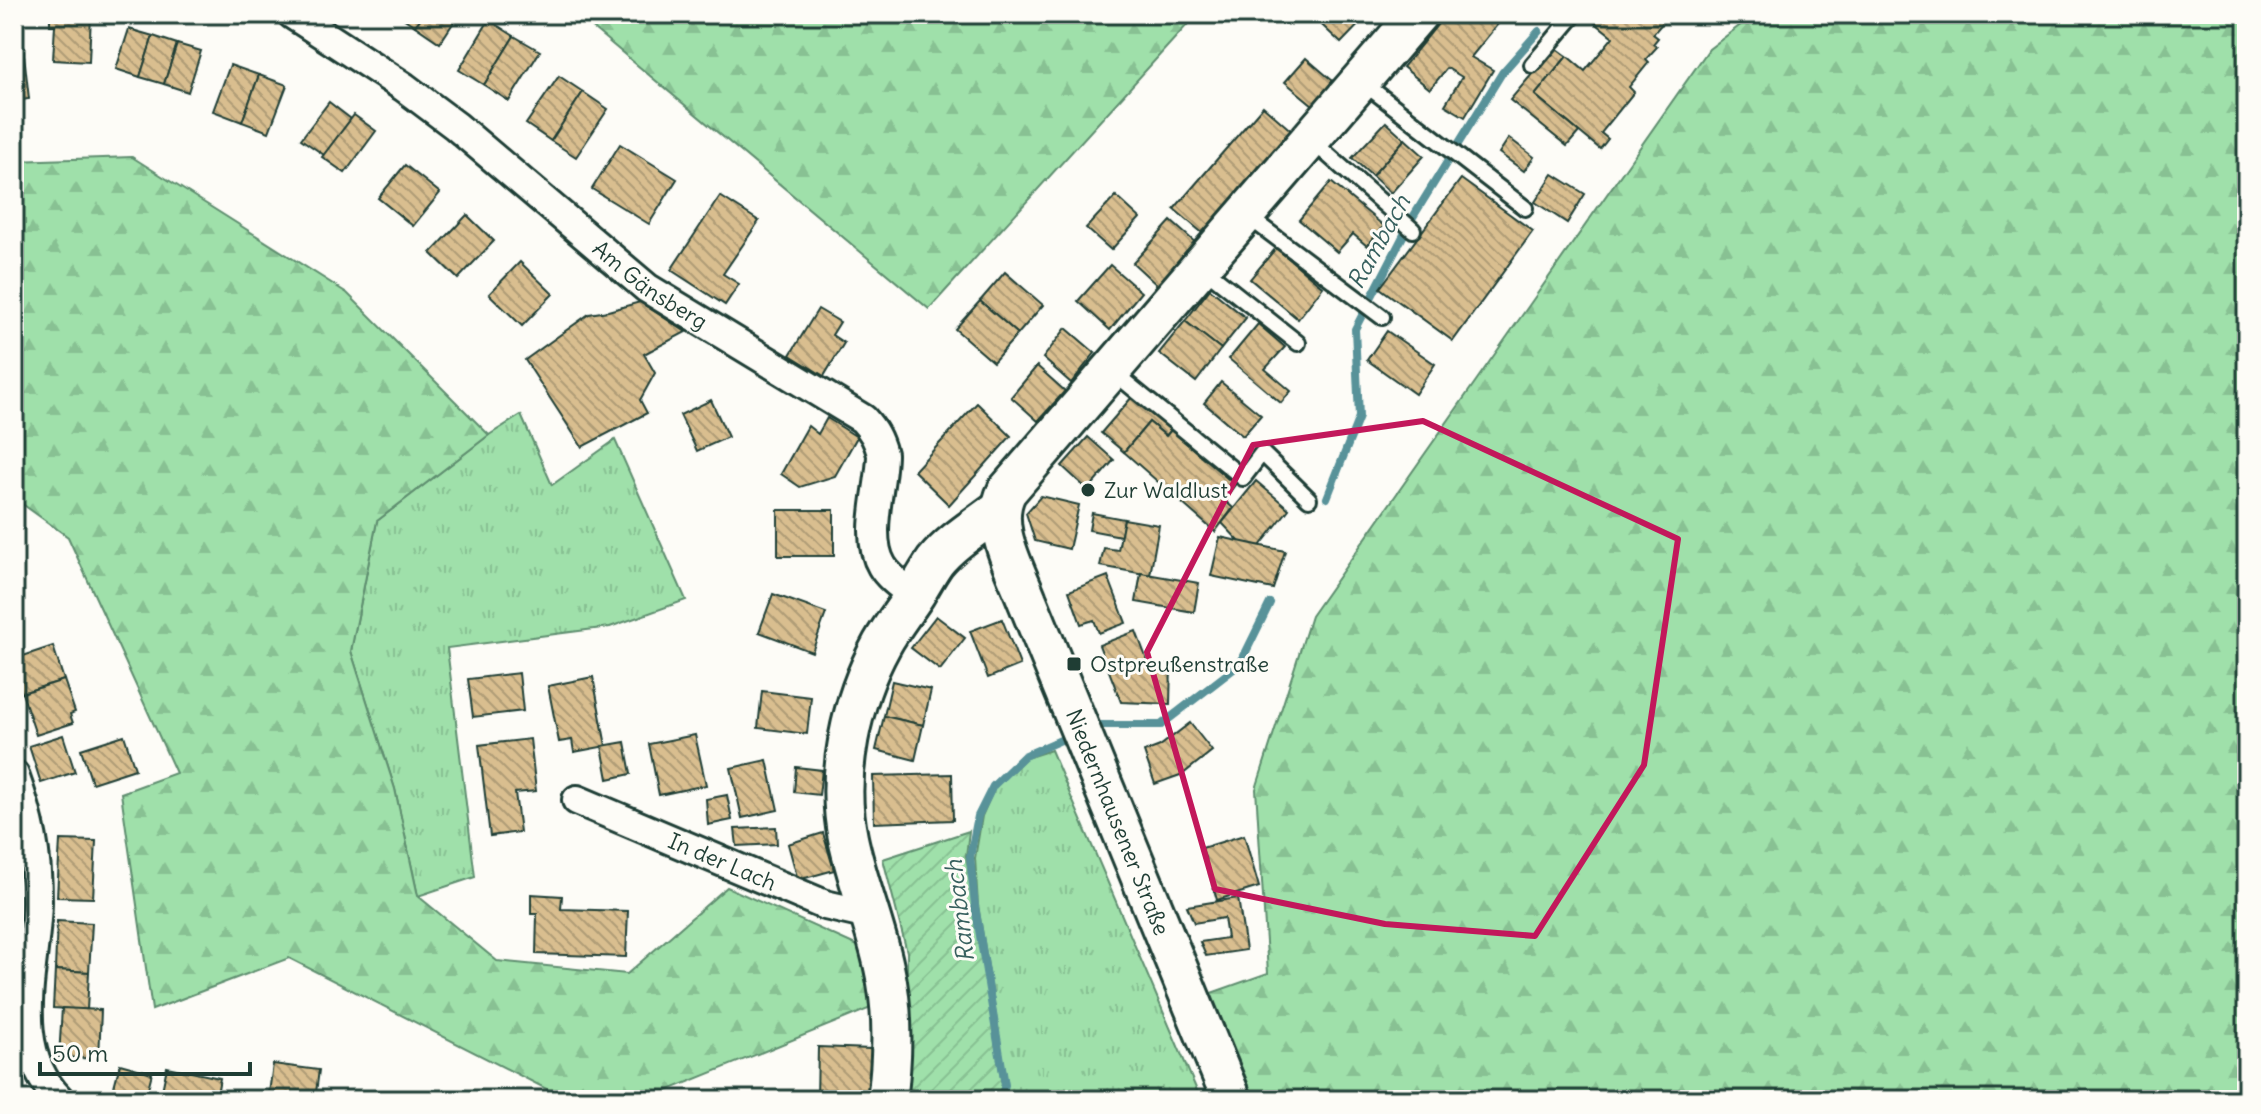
<svg xmlns="http://www.w3.org/2000/svg" width="2261" height="1114" font-family="Delius,sans-serif">
<style>
.grass{fill:url(#grass-tufts);stroke:#5f8e6f;stroke-width:2}
.forest{fill:url(#forest-firs);stroke:#5f8e6f;stroke-width:2}
.garden{fill:url(#garden-furrows);stroke:#5f8e6f;stroke-width:2}
.lines{fill:none;stroke-linecap:round;stroke-linejoin:round}
.stream{stroke:#589299;stroke-width:8}
.building{fill:url(#building-back-hatch);stroke:#1f3d34;stroke-width:2}
.lane-casing{stroke:#1f3d34;stroke-width:20}
.street-casing{stroke:#1f3d34;stroke-width:34}
.secondary-casing{stroke:#1f3d34;stroke-width:44}
.lane{stroke:#fdfcf7;stroke-width:14}
.street{stroke:#fdfcf7;stroke-width:28}
.secondary{stroke:#fdfcf7;stroke-width:38}
.marked{fill:none;stroke:#c2185b;stroke-width:6;stroke-linejoin:round}
.poi-dot{fill:#1f3d34;stroke:#fdfcf7;stroke-width:3}
.labels{text-anchor:middle;stroke-width:6;stroke-linejoin:round;paint-order:stroke}
.street-label{font-size:22px;fill:#1f3d34;stroke:#fdfcf7}
.poi-label{font-size:22px;fill:#1f3d34;stroke:#fdfcf7;text-anchor:start}
.water-label{font-size:24px;font-style:italic;fill:#37605e;stroke:#fdfcf7}
</style>
<defs>
<pattern id="grass-tufts" width="24" height="20" patternUnits="userSpaceOnUse" patternTransform="scale(2)"><rect width="24" height="20" fill="#9fe0aa"/><path d="M3 7l-1-3M5 7V3M7 7l1-3M15 17l-1-3M17 17v-4M19 17l1-3" fill="none" stroke="#88c193"/></pattern>
<pattern id="forest-firs" width="22" height="20" patternUnits="userSpaceOnUse" patternTransform="scale(2)"><rect width="22" height="20" fill="#9fe0aa"/><path d="M5 1l3.5 6h-7zM16 11l3.5 6h-7z" fill="#88c193"/></pattern>
<pattern id="garden-furrows" width="10" height="10" patternUnits="userSpaceOnUse" patternTransform="scale(2)"><rect width="10" height="10" fill="#9fe0aa"/><path d="M-1 1l2-2M0 10L10 0M9 11l2-2" fill="none" stroke="#88c193"/></pattern>
<pattern id="building-back-hatch" width="6" height="6" patternUnits="userSpaceOnUse" patternTransform="scale(2)"><rect width="6" height="6" fill="#d9be8f"/><path d="M-1 5l2 2M0 0l6 6M5-1l2 2" fill="none" stroke="#af9c76"/></pattern>
</defs>
<rect width="100%" height="100%" fill="#fdfcf7"/>
<filter id="ink" filterUnits="userSpaceOnUse"><feTurbulence type="fractalNoise" baseFrequency=".0125" numOctaves="2"/><feDisplacementMap in="SourceGraphic" scale="16" xChannelSelector="R" yChannelSelector="G"/><feConvolveMatrix kernelMatrix="1 2 1 2 8 2 1 2 1" color-interpolation-filters="sRGB"/></filter>
<g filter="url(#ink)">
<g class="grass">
<polygon points="521,415 552,485 615,440 686,600 610,627 447,648 475,877 418,896 395,789 351,651 377,521 489,435"/>
<polygon points="1051,750 1201,1100 1002,1100 1007,1083 978,905 975,858 982,816 995,787 1026,758"/>
</g>
<g class="forest">
<polygon points="576,14 1197,14 929,309"/>
<polygon points="1755,14 2247,14 2247,1100 1255,1100 1211,993 1268,973 1256,789 1311,616 1709,49"/>
<polygon points="132,157 347,293 489,435 377,521 351,651 395,789 418,896 497,961 627,974 727,887 860,947 871,1008 644,1100 568,1100 289,958 152,1010 121,793 176,773 68,537 14,498 14,161"/>
</g>
<polygon class="garden" points="969,831 966,856 1002,1084 998,1100 907,1100 907,952 883,859"/>
<g class="lines">
<g class="stream">
<polyline points="1327,498 1359,417 1355,329 1413,217 1502,73 1539,31"/>
<polyline points="1090,727 1095,725 1161,725 1240,664 1270,603"/>
<polyline points="1000,1100 1005,1085 975,906 970,857 978,816 993,786 1024,756 1070,736"/>
</g>
</g>
<g class="building">
<polygon points="50,14 91,14 89,62 53,60 55,25 50,25"/>
<polygon points="397,14 424,14 415,26"/>
<polygon points="424,14 459,14 440,43 415,26"/>
<polygon points="1310,14 1369,14 1341,43"/>
<polygon points="1446,14 1506,14 1471,57 1493,70 1465,117 1445,105 1462,77 1447,68 1430,89 1403,67"/>
<polygon points="1584,14 1670,14 1653,34 1658,38 1653,44 1657,47 1646,59 1649,62 1629,87 1634,92 1601,133 1608,139 1600,149 1535,95 1567,56 1585,71 1613,37"/>
<polygon points="489,20 514,36 484,85 459,70"/>
<polygon points="21,28 29,99 14,101 14,29"/>
<polygon points="129,29 153,36 140,77 116,69"/>
<polygon points="153,36 177,44 164,84 140,77"/>
<polygon points="514,36 540,51 509,101 484,85"/>
<polygon points="177,44 201,51 188,92 164,84"/>
<polygon points="1555,47 1567,56 1535,95 1579,132 1567,146 1510,100"/>
<polygon points="1306,58 1333,81 1313,105 1285,82"/>
<polygon points="230,65 259,75 242,122 213,111"/>
<polygon points="259,75 287,85 269,132 242,122"/>
<polygon points="559,76 583,92 551,141 526,124"/>
<polygon points="583,92 608,109 576,157 551,141"/>
<polygon points="329,102 351,119 324,155 301,139"/>
<polygon points="1263,106 1294,133 1206,236 1174,209"/>
<polygon points="354,115 376,131 345,173 322,157"/>
<polygon points="1386,122 1405,139 1372,176 1352,158"/>
<polygon points="1509,138 1534,157 1524,171 1499,153"/>
<polygon points="1405,139 1424,156 1391,193 1372,176"/>
<polygon points="620,144 677,179 649,224 592,189"/>
<polygon points="405,165 440,193 413,226 378,198"/>
<polygon points="1553,174 1585,194 1567,223 1535,202"/>
<polygon points="1461,179 1533,231 1453,341 1380,288"/>
<polygon points="1331,182 1384,226 1367,246 1353,234 1337,252 1299,220"/>
<polygon points="720,196 759,221 723,274 739,284 725,305 671,270"/>
<polygon points="1116,196 1140,218 1111,250 1086,228"/>
<polygon points="467,215 494,241 458,279 431,253"/>
<polygon points="1171,221 1197,244 1159,287 1133,263"/>
<polygon points="1276,248 1323,287 1298,319 1250,279"/>
<polygon points="520,262 553,294 522,326 489,294"/>
<polygon points="1110,265 1141,292 1110,330 1078,301"/>
<polygon points="1005,272 1043,305 1018,334 980,301"/>
<polygon points="1210,289 1246,318 1221,349 1185,321"/>
<polygon points="980,301 1018,334 993,362 955,329"/>
<polygon points="640,302 686,332 644,354 655,373 640,400 647,413 582,447 525,360 589,314 608,311"/>
<polygon points="818,309 840,322 832,335 844,343 824,376 790,355"/>
<polygon points="1185,321 1221,349 1196,382 1159,353"/>
<polygon points="1258,324 1285,347 1265,369 1291,391 1281,403 1229,359"/>
<polygon points="1066,328 1095,353 1071,383 1043,358"/>
<polygon points="1387,331 1435,364 1415,394 1367,360"/>
<polygon points="1037,366 1065,391 1038,421 1011,397"/>
<polygon points="1221,382 1261,415 1243,436 1204,403"/>
<polygon points="1132,397 1171,430 1166,436 1149,422 1124,452 1101,433"/>
<polygon points="711,400 728,437 697,451 680,415"/>
<polygon points="977,403 1011,436 949,505 914,471"/>
<polygon points="827,418 857,437 835,476 800,487 781,474 808,426 818,434"/>
<polygon points="1149,422 1166,436 1171,430 1235,485 1224,500 1233,508 1215,532 1124,452"/>
<polygon points="1088,437 1114,460 1088,490 1062,466"/>
<polygon points="1256,481 1289,509 1260,546 1240,542 1222,523"/>
<polygon points="1041,496 1079,505 1069,549 1035,541 1026,513"/>
<rect x="778" y="510" width="56" height="46"/>
<polygon points="1092,513 1124,519 1121,536 1089,530"/>
<polygon points="1124,519 1159,525 1150,575 1100,566 1104,548 1118,550"/>
<polygon points="1220,537 1285,551 1273,589 1211,576"/>
<polygon points="1141,573 1199,583 1194,612 1136,602"/>
<polygon points="1108,576 1126,623 1099,633 1094,620 1081,624 1069,591"/>
<polygon points="773,594 826,613 812,652 759,632"/>
<polygon points="936,616 965,638 940,670 911,648"/>
<polygon points="1002,619 1020,665 988,678 970,631"/>
<polygon points="1136,631 1149,665 1171,665 1170,704 1121,702 1099,645"/>
<polygon points="53,646 64,680 22,693 14,668 14,659"/>
<polygon points="519,673 523,711 473,717 468,679"/>
<polygon points="593,677 606,746 574,752 572,740 559,742 548,686"/>
<polygon points="64,680 75,712 70,714 73,723 36,735 22,693"/>
<polygon points="892,681 931,690 923,725 884,716"/>
<polygon points="762,691 811,697 807,734 758,728"/>
<polygon points="884,716 923,725 915,760 876,750"/>
<polygon points="1190,723 1212,751 1183,774 1155,784 1144,752 1160,746"/>
<polygon points="63,735 75,772 41,783 29,746"/>
<polygon points="124,735 135,769 92,783 81,749"/>
<polygon points="695,735 706,785 659,795 649,744"/>
<polygon points="530,739 536,791 515,793 520,832 490,836 479,745"/>
<polygon points="625,742 631,774 608,779 602,746"/>
<polygon points="767,760 778,810 742,818 731,768"/>
<polygon points="796,767 822,770 819,795 794,792"/>
<polygon points="952,774 953,820 874,823 873,776"/>
<polygon points="727,795 732,820 708,825 706,799"/>
<polygon points="776,827 777,844 737,846 735,829"/>
<polygon points="823,833 834,870 798,880 788,844"/>
<polygon points="1244,835 1259,887 1217,900 1202,848"/>
<polygon points="60,840 96,841 93,898 57,897"/>
<polygon points="531,894 562,896 561,909 628,911 626,957 536,954 537,914 531,914"/>
<polygon points="1238,898 1246,950 1206,956 1200,942 1227,938 1224,918 1194,923 1187,906"/>
<polygon points="57,921 92,923 89,972 55,970"/>
<polygon points="55,970 89,972 87,1010 53,1008"/>
<polygon points="62,1008 101,1010 99,1059 59,1057"/>
<polygon points="818,1047 871,1049 869,1100 817,1100"/>
<polygon points="120,1064 152,1073 145,1100 119,1100 111,1098"/>
<polygon points="273,1064 319,1070 315,1100 268,1100"/>
<polygon points="167,1067 220,1078 216,1100 160,1100"/>
</g>
<g class="lines">
<g class="lane-casing">
<g id="lane">
<polyline points="1532,65 1575,14"/>
<polyline points="1361,81 1525,208"/>
<polyline points="1311,140 1413,230"/>
<polyline points="1246,215 1382,317"/>
<polyline points="1202,267 1298,343"/>
<polyline points="1112,371 1243,478 1262,453 1309,499"/>
</g>
</g>
<g class="street-casing">
<g id="street">
<path id="s1" d="M 292,14 L 404,87 L 456,126 L 647,288 L 863,419 C 873,430 878,439 882,454 C 882,487 864,536 882,566 C 889,578 903,587 914,596"/>
<path d="M 14,775 C 30,819 37,853 37,901 C 36,968 6,1046 60,1100"/>
<path id="s2" d="M 577,800 L 825,905 L 869,915"/>
</g>
</g>
<g class="secondary-casing">
<g id="secondary">
<path d="M 887,1100 C 893,1056 894,1011 884,967 C 875,924 857,882 848,838 C 835,775 851,700 882,644 C 892,626 905,610 916,593 C 922,583 928,572 935,562 C 952,541 979,525 1001,508"/>
<path d="M 1232,1100 L 1027,600 C 1015,568 989,525 1007,491 L 1418,14"/>
</g>
</g>
<use href="#lane" class="lane"/>
<use href="#street" class="street"/>
<use href="#secondary" class="secondary"/>
</g>
</g>
<path class="marked" d="M 1423,421 L 1678,539 L 1644,765 L 1535,936 L 1385,924 L 1215,889 L 1147,652 L 1253,445 Z"/>
<g class="poi-dot">
<circle cx="1088" cy="490" r="8"/>
<rect x="1066" y="656" width="16" height="16" rx="4"/>
</g>
<g class="labels">
<g class="street-label">
<text dy="8" stroke="none"><textPath href="#s1" startOffset="450">Am Gänsberg</textPath></text>
<text transform="translate(1118 822) rotate(68)" y="8">Niedernhausener Straße</text>
<text dy="8" stroke="none"><textPath href="#s2" startOffset="158">In der Lach</textPath></text>
</g>
<g class="poi-label">
<text x="1104" y="498">Zur Waldlust</text>
<text x="1090" y="672">Ostpreußenstraße</text>
</g>
<g class="water-label">
<text transform="translate(1379 242) rotate(-61)" y="8">Rambach</text>
<text transform="translate(960 911) rotate(-97)" y="8">Rambach</text>
</g>
</g>
<rect width="2261" height="1114" fill="none" stroke="#fdfcf7" stroke-width="48"/>
<rect x="24" y="24" width="2213" height="1066" fill="none" stroke="#1f3d34" stroke-width="3" filter="url(#ink)"/>
<path d="M40 1062v12h210v-12" fill="none" stroke="#1f3d34" stroke-width="4"/>
<text x="52" y="1062" font-size="24" fill="#1f3d34" stroke="#fdfcf7" stroke-width="6" paint-order="stroke">50 m</text>
</svg>
